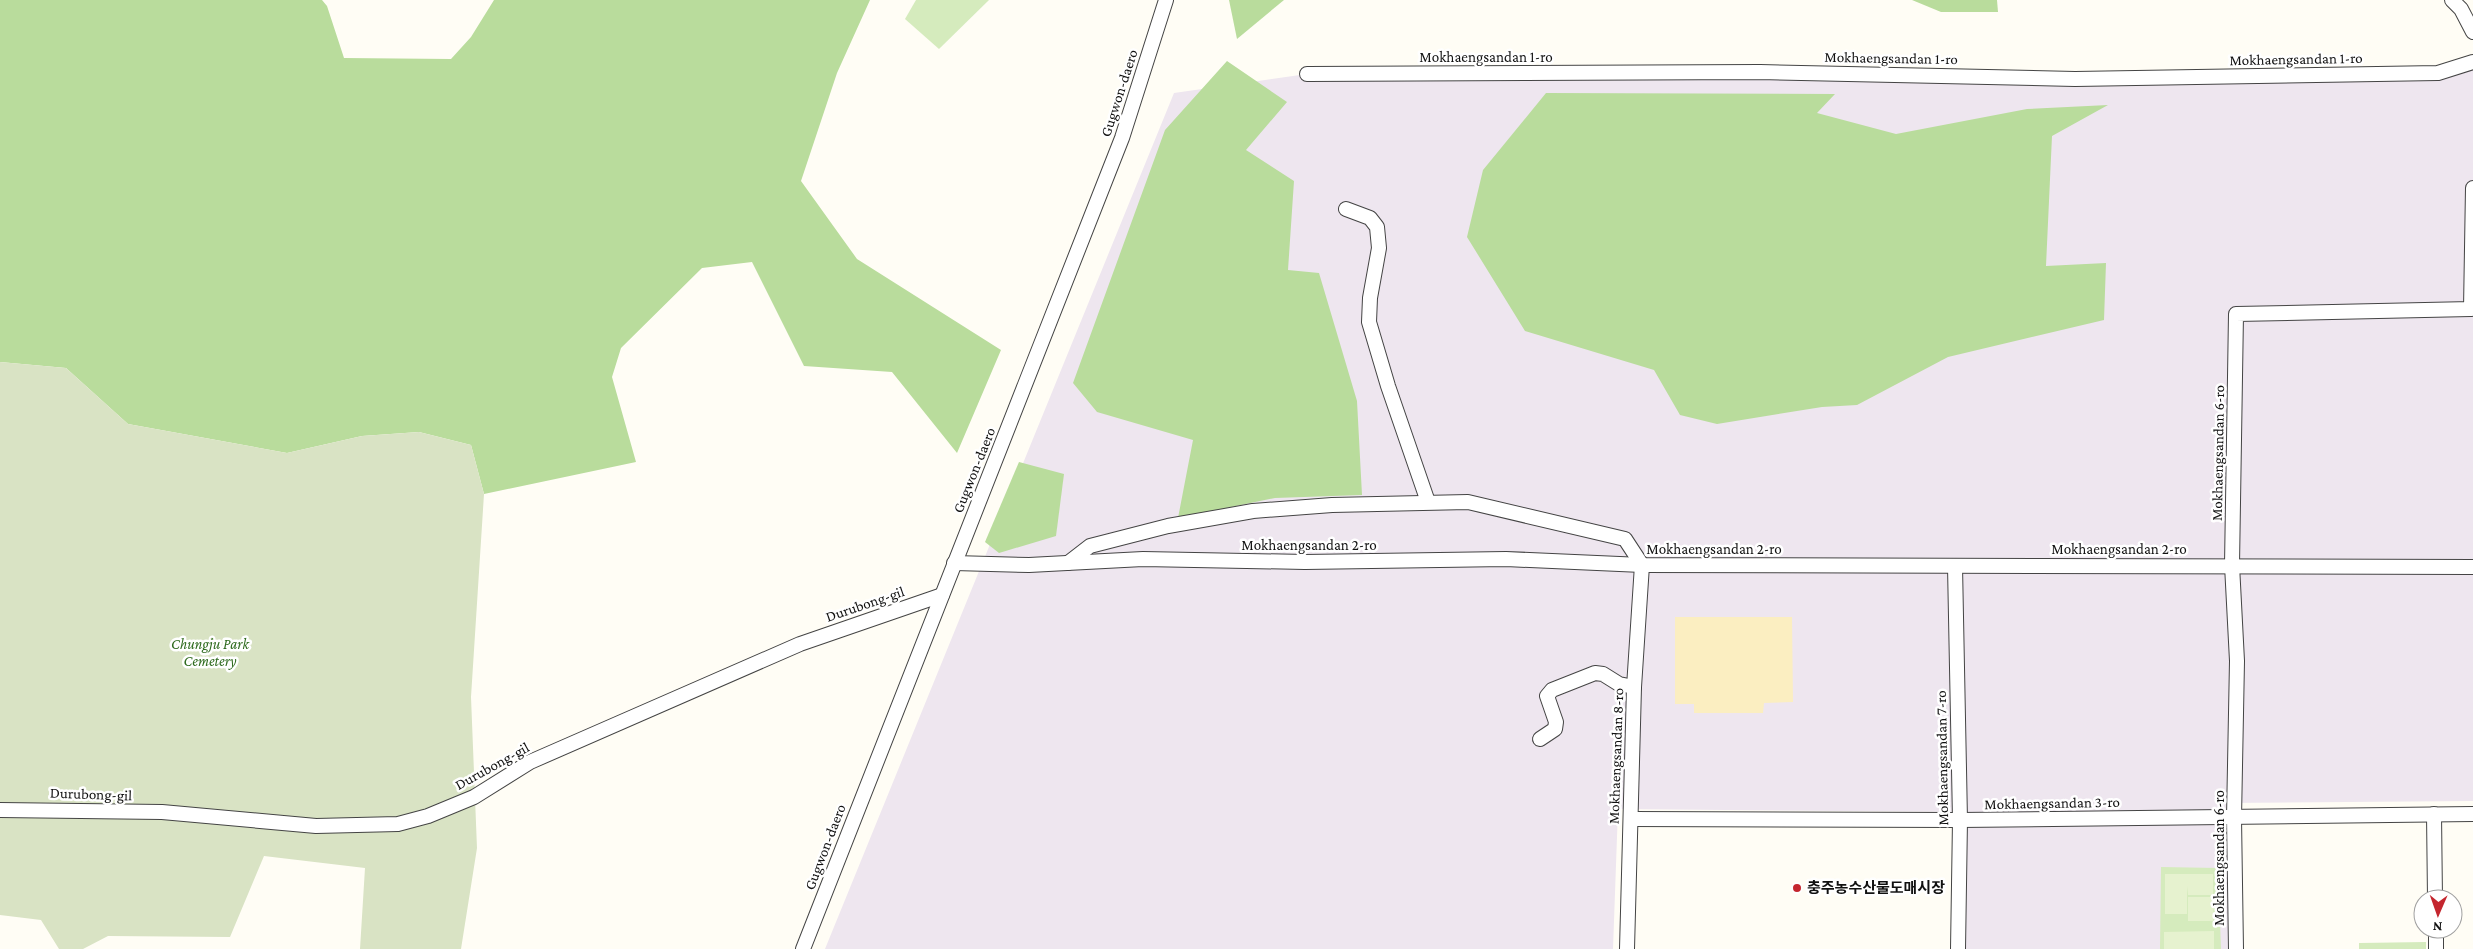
<svg xmlns="http://www.w3.org/2000/svg" width="2473" height="949" font-family="'Crimson Pro','Noto Sans KR',serif">
<style>
.industrial{fill:#eee6ef}
.green{fill:#d5ebbd}
.forest{fill:#b9dc9c}
.sand{fill:#fbeec1}
.cemetery{fill:#d9e3c4}
.pitch{fill:#e6f2cf}
.lines{fill:none;stroke-linecap:round;stroke-linejoin:round}
.minor-casing{stroke:#444;stroke-width:16}
.minor{stroke:#fff;stroke-width:14}
.poi-dot{fill:#c4262e;stroke:#fff;stroke-width:2}
.labels{text-anchor:middle;stroke-width:5;stroke-linejoin:round;paint-order:stroke}
.street-label{font-size:15px;fill:#111;stroke:#fff}
.park-label{font-size:15px;font-style:italic;fill:#2f6b1f;stroke:#fff}
.poi-label{font-size:15px;font-weight:bold;fill:#111;stroke:#fff;text-anchor:start}
</style>
<rect width="100%" height="100%" fill="#fffdf5"/>
<polygon class="industrial" points="2473,66 2473,801 2226,803 2229,949 1965,949 1966,812 1618,809 1613,949 825,949 1174,93 1307,74 2095,79"/>
<g class="green">
<polygon points="916,0 989,0 939,49 905,19"/>
<polygon points="2161,867 2218,868 2221,949 2160,949"/>
<polygon points="2426,942 2426,949 2359,949 2359,943"/>
</g>
<g class="forest">
<polygon points="0,0 322,0 327,6 344,58 451,59 471,37 494,0 870,0 837,73 801,181 857,259 1001,350 957,453 892,372 804,366 752,262 702,268 621,348 612,377 636,462 484,494 471,445 419,432 362,436 287,453 128,424 66,368 0,362"/>
<polygon points="1229,0 1284,0 1237,39"/>
<polygon points="1912,0 1997,0 1998,12 1941,12"/>
<polygon points="1227,61 1287,102 1246,150 1294,181 1288,270 1319,273 1357,401 1362,495 1275,498 1178,518 1193,440 1097,412 1073,383 1165,130"/>
<polygon points="1546,93 1835,94 1817,113 1896,134 2027,109 2108,105 2052,136 2046,266 2106,263 2104,320 1948,357 1857,405 1822,407 1717,424 1680,415 1654,370 1525,331 1467,237 1483,170"/>
<polygon points="1019,462 1064,474 1056,536 999,553 985,542"/>
</g>
<polygon class="sand" points="1675,617 1792,617 1793,702 1764,703 1763,713 1694,713 1694,704 1675,704"/>
<polygon class="cemetery" points="0,362 66,368 128,424 287,453 362,436 419,432 471,445 484,494 471,697 477,848 461,949 360,949 365,868 264,856 230,937 108,936 83,949 59,949 41,920 0,915"/>
<g class="pitch">
<polygon points="2165,874 2213,874 2213,895 2188,895 2187,886 2187,914 2165,914"/>
<polygon points="2188,897 2214,897 2213,921 2188,921"/>
<polygon points="2214,931 2214,949 2164,949 2164,932"/>
</g>
<g class="lines">
<g class="minor-casing">
<g id="minor">
<polyline points="2452,0 2461,9 2473,32"/>
<polyline points="1307,74 1760,72 2075,79 2438,73 2473,62"/>
<polyline points="1346,209 1370,218 1377,227 1379,248 1370,298 1369,322 1388,386 1428,502"/>
<polyline points="954,563 1029,565 1143,559 1305,562 1506,559 1642,565 2473,567"/>
<polyline points="1068,563 1090,546 1168,526 1253,511 1332,505 1468,502 1625,539 1642,565 1634,687 1627,949"/>
<polyline points="1955,566 1960,820 1958,949"/>
<polyline points="1540,739 1555,729 1556,722 1547,696 1552,690 1595,673 1603,674 1619,684 1634,687"/>
<polyline points="0,810 162,812 316,826 398,824 428,816 474,797 530,762 800,644 942,595"/>
<polyline points="2434,814 2435,899"/>
<polyline points="1631,819 1960,820 2473,814"/>
<polyline points="2436,929 2436,949"/>
<polyline points="803,949 1122,138 1166,0"/>
<polyline points="2236,949 2234,818 2237,661 2232,565 2236,314 2471,309 2473,188"/>
</g>
</g>
<use href="#minor" class="minor"/>
</g>
<circle class="poi-dot" cx="1797" cy="888" r="5"/>
<g class="labels">
<g class="street-label">
<text x="1486" y="62">Mokhaengsandan 1-ro</text>
<text transform="translate(1891 58) rotate(1)" y="5">Mokhaengsandan 1-ro</text>
<text transform="translate(2296 59) rotate(-1)" y="5">Mokhaengsandan 1-ro</text>
<text transform="translate(1119 93) rotate(-72)" y="5">Gugwon-daero</text>
<text transform="translate(2218 453) rotate(-89)" y="5">Mokhaengsandan 6-ro</text>
<text transform="translate(974 470) rotate(-68)" y="5">Gugwon-daero</text>
<text x="1309" y="550">Mokhaengsandan 2-ro</text>
<text x="1714" y="554">Mokhaengsandan 2-ro</text>
<text x="2119" y="554">Mokhaengsandan 2-ro</text>
<text transform="translate(865 604) rotate(-19)" y="5">Durubong-gil</text>
<text transform="translate(1616 756) rotate(-88)" y="5">Mokhaengsandan 8-ro</text>
<text transform="translate(1942 758) rotate(-91)" y="5">Mokhaengsandan 7-ro</text>
<text transform="translate(492 766) rotate(-29)" y="5">Durubong-gil</text>
<text transform="translate(91 794) rotate(2)" y="5">Durubong-gil</text>
<text transform="translate(2052 803) rotate(-1)" y="5">Mokhaengsandan 3-ro</text>
<text transform="translate(825 847) rotate(-69)" y="5">Gugwon-daero</text>
<text transform="translate(2219 858) rotate(-90)" y="5">Mokhaengsandan 6-ro</text>
</g>
<g class="park-label">
<text x="210" y="649">Chungju Park<tspan x="210" dy="17">Cemetery</tspan></text>
</g>
<g class="poi-label">
<text x="1807" y="893">충주농수산물도매시장</text>
</g>
</g>
<g transform="translate(2438 914) rotate(182)"><circle r="24" fill="#ffffff" stroke="#a0a0a0"/>
<path d="M0-4L9 19L0 12L-9 19Z" fill="#c4262e"/>
<text y="-8" font-size="14" font-weight="bold" text-anchor="middle" fill="#111111">N</text>
</g>
</svg>
